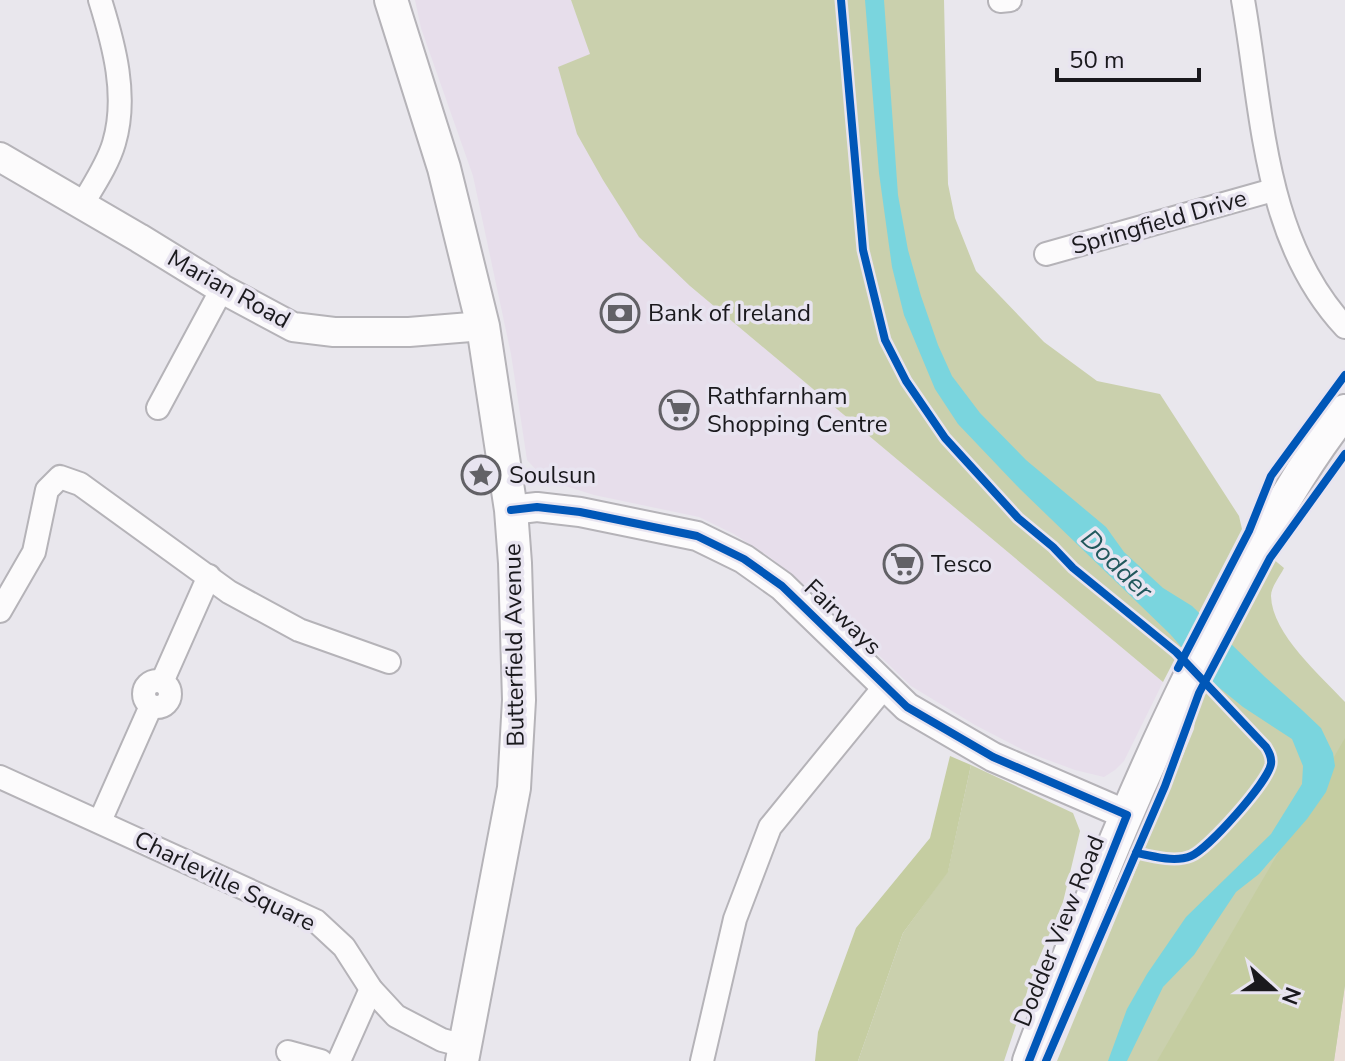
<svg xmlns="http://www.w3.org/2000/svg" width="1345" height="1061" font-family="'Nunito Sans',sans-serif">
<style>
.commercial{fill:#e7deeb}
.education{fill:#ecdfda}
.green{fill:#cad0ad}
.forest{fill:#c5cda1}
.water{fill:#7ad5de}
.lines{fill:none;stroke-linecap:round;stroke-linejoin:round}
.minor-casing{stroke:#b5b3b8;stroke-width:26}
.tertiary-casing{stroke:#b5b3b8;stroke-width:32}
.secondary-casing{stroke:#b5b3b8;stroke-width:36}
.minor{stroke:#fcfbfc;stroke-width:22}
.tertiary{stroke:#fcfbfc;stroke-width:28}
.secondary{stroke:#fcfbfc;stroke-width:32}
.cycleway-casing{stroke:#e8e4f0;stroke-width:13}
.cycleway{stroke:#0057b8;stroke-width:8}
.labels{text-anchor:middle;stroke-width:7;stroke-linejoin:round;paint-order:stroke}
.street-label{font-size:24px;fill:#1a191d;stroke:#e8e4f0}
.poi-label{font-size:24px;fill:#1a191d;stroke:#e8e4f0;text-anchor:start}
.water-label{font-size:26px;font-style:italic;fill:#21585c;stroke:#e8e4f0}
</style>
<rect width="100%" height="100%" fill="#e9e7ed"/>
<polygon class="commercial" points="415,0 571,0 591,55 690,286 1163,682 1124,761 1115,770 1104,777 1075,770 1029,753 975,725 911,686 812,591 771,558 734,534 699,517 594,495 556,483 540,474 527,460 511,354 473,176 421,28"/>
<polygon class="education" points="1345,985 1345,1061 1334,1061"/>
<g class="green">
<polygon points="571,0 944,0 948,184 955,218 976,271 1044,342 1097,381 1160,394 1239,516 1242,529 1163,682 690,286 639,237 603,180 577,134 558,67 590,54"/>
<path d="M 1272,558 L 1284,568 C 1280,576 1271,587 1271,596 C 1272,634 1321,676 1345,702 L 1345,985 L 1334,1061 L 1057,1061 L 1194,729 L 1196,710 Z"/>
<polygon points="971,765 1073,813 1080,831 1063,902 1036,965 1004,1061 858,1061 903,933 948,871"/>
</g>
<g class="forest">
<polygon points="1345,738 1345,985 1334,1061 1157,1061"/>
<polygon points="950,756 971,765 948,872 903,933 858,1061 815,1061 818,1032 856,928 930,838"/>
</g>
<polygon class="water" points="865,0 884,0 898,195 908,250 921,296 938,345 952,376 980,413 1026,460 1106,527 1124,552 1163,588 1192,606 1265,677 1302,710 1321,728 1333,753 1335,766 1326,792 1307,819 1259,874 1236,892 1194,955 1163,987 1127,1061 1108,1061 1127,1009 1147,974 1186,917 1271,834 1302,784 1303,766 1292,739 1243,707 1211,681 1170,634 1020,489 958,424 935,389 904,315 892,267 879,173"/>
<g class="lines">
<g class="minor-casing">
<g id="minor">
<path d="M 1243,0 C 1263,113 1263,239 1345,327"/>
<polyline points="1000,1 1010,0"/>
<path d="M 82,205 C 93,186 108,164 114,143 C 128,96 114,45 100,0"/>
<polyline points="1046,254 1273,190"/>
<polyline points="158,408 222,289"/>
<polyline points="0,611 34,552 47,490 60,477 80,484 229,592 299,630 389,662"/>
<circle cx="157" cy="694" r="13"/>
<polyline points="162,682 209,576"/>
<polyline points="0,777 316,921 344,947 371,989 396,1016 442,1040 465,1046"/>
<polyline points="100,821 151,706"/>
<polyline points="288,1052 321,1061"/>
<polyline points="339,1061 371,989"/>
<polyline points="702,1061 735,919 770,827 885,686"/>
</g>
</g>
<g class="tertiary-casing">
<g id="tertiary">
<polyline points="0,157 139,238 222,289 293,327 334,332 409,332 483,326"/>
<polyline points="511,510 537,507 580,512 697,536 744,559 782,586 907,707 993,757 1127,815"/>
</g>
</g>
<g class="secondary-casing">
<g id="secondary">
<polyline points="391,0 444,168 483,326 511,510 515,563 519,700 514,788 462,1061"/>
<path d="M 1029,1061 C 1089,900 1154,738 1236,587 C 1269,526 1302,465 1345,411"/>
</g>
</g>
<use href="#minor" class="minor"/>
<use href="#tertiary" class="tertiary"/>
<use href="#secondary" class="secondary"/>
<g class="cycleway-casing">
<g id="cycleway">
<path d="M 841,0 L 863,250 L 885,340 L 906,381 L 945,438 L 1018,518 L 1053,547 L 1073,568 L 1176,652 L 1266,747 C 1269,752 1272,757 1271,764 C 1268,782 1208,849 1191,856 C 1174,863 1154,856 1136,853"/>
<polyline points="511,510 537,507 580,512 697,536 744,559 782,586 907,707 993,757 1127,815 1029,1061"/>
<polyline points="1178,668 1249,531 1271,476 1345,375"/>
<polyline points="1046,1061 1165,786 1199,693 1270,558 1345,454"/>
</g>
</g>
<use href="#cycleway" class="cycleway"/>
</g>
<defs>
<g id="bank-ring" transform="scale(2)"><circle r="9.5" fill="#e8e4f0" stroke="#626166" stroke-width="1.5"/><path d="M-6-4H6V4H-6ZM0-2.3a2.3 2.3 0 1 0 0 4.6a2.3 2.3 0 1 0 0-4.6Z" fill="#626166"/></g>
<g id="supermarket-ring" transform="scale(2)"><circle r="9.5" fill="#e8e4f0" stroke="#626166" stroke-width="1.5"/><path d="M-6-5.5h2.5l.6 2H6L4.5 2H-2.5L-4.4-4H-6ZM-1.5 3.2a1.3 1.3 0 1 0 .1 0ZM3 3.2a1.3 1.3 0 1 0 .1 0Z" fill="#626166"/></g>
<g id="sight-ring" transform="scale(2)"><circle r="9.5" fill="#e8e4f0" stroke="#626166" stroke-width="1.5"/><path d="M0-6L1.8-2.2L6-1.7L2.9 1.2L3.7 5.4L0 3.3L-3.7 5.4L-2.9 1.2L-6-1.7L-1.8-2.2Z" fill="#626166"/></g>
</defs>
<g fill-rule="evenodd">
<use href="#bank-ring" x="620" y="313"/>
<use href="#supermarket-ring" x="679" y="410"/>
<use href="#sight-ring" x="481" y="475"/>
<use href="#supermarket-ring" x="903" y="564"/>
</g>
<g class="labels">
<g class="street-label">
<text transform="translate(1159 222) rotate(-16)" y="8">Springfield Drive</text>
<text transform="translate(229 289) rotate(29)" y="8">Marian Road</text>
<text transform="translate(843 617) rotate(44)" y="8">Fairways</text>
<text transform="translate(514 645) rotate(-91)" y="8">Butterfield Avenue</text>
<text transform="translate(225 881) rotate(26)" y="8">Charleville Square</text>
<text transform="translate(1059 931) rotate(-68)" y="8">Dodder View Road</text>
</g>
<g class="poi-label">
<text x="648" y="321">Bank of Ireland</text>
<text x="707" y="404">Rathfarnham<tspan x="707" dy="28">Shopping Centre</tspan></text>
<text x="509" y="483">Soulsun</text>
<text x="931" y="572">Tesco</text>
</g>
<g class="water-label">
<text transform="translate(1117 564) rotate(44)" y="9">Dodder</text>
</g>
</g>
<g transform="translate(1273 989) rotate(111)" stroke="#e8e4f0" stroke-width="6" paint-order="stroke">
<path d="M0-6L14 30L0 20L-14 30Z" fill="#1a191d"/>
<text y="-12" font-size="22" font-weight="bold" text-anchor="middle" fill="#1a191d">N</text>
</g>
<path d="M1057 68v12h142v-12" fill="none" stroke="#1a191d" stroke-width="4"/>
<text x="1069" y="68" font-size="24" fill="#1a191d" stroke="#e8e4f0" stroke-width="6" paint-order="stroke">50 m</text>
</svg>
